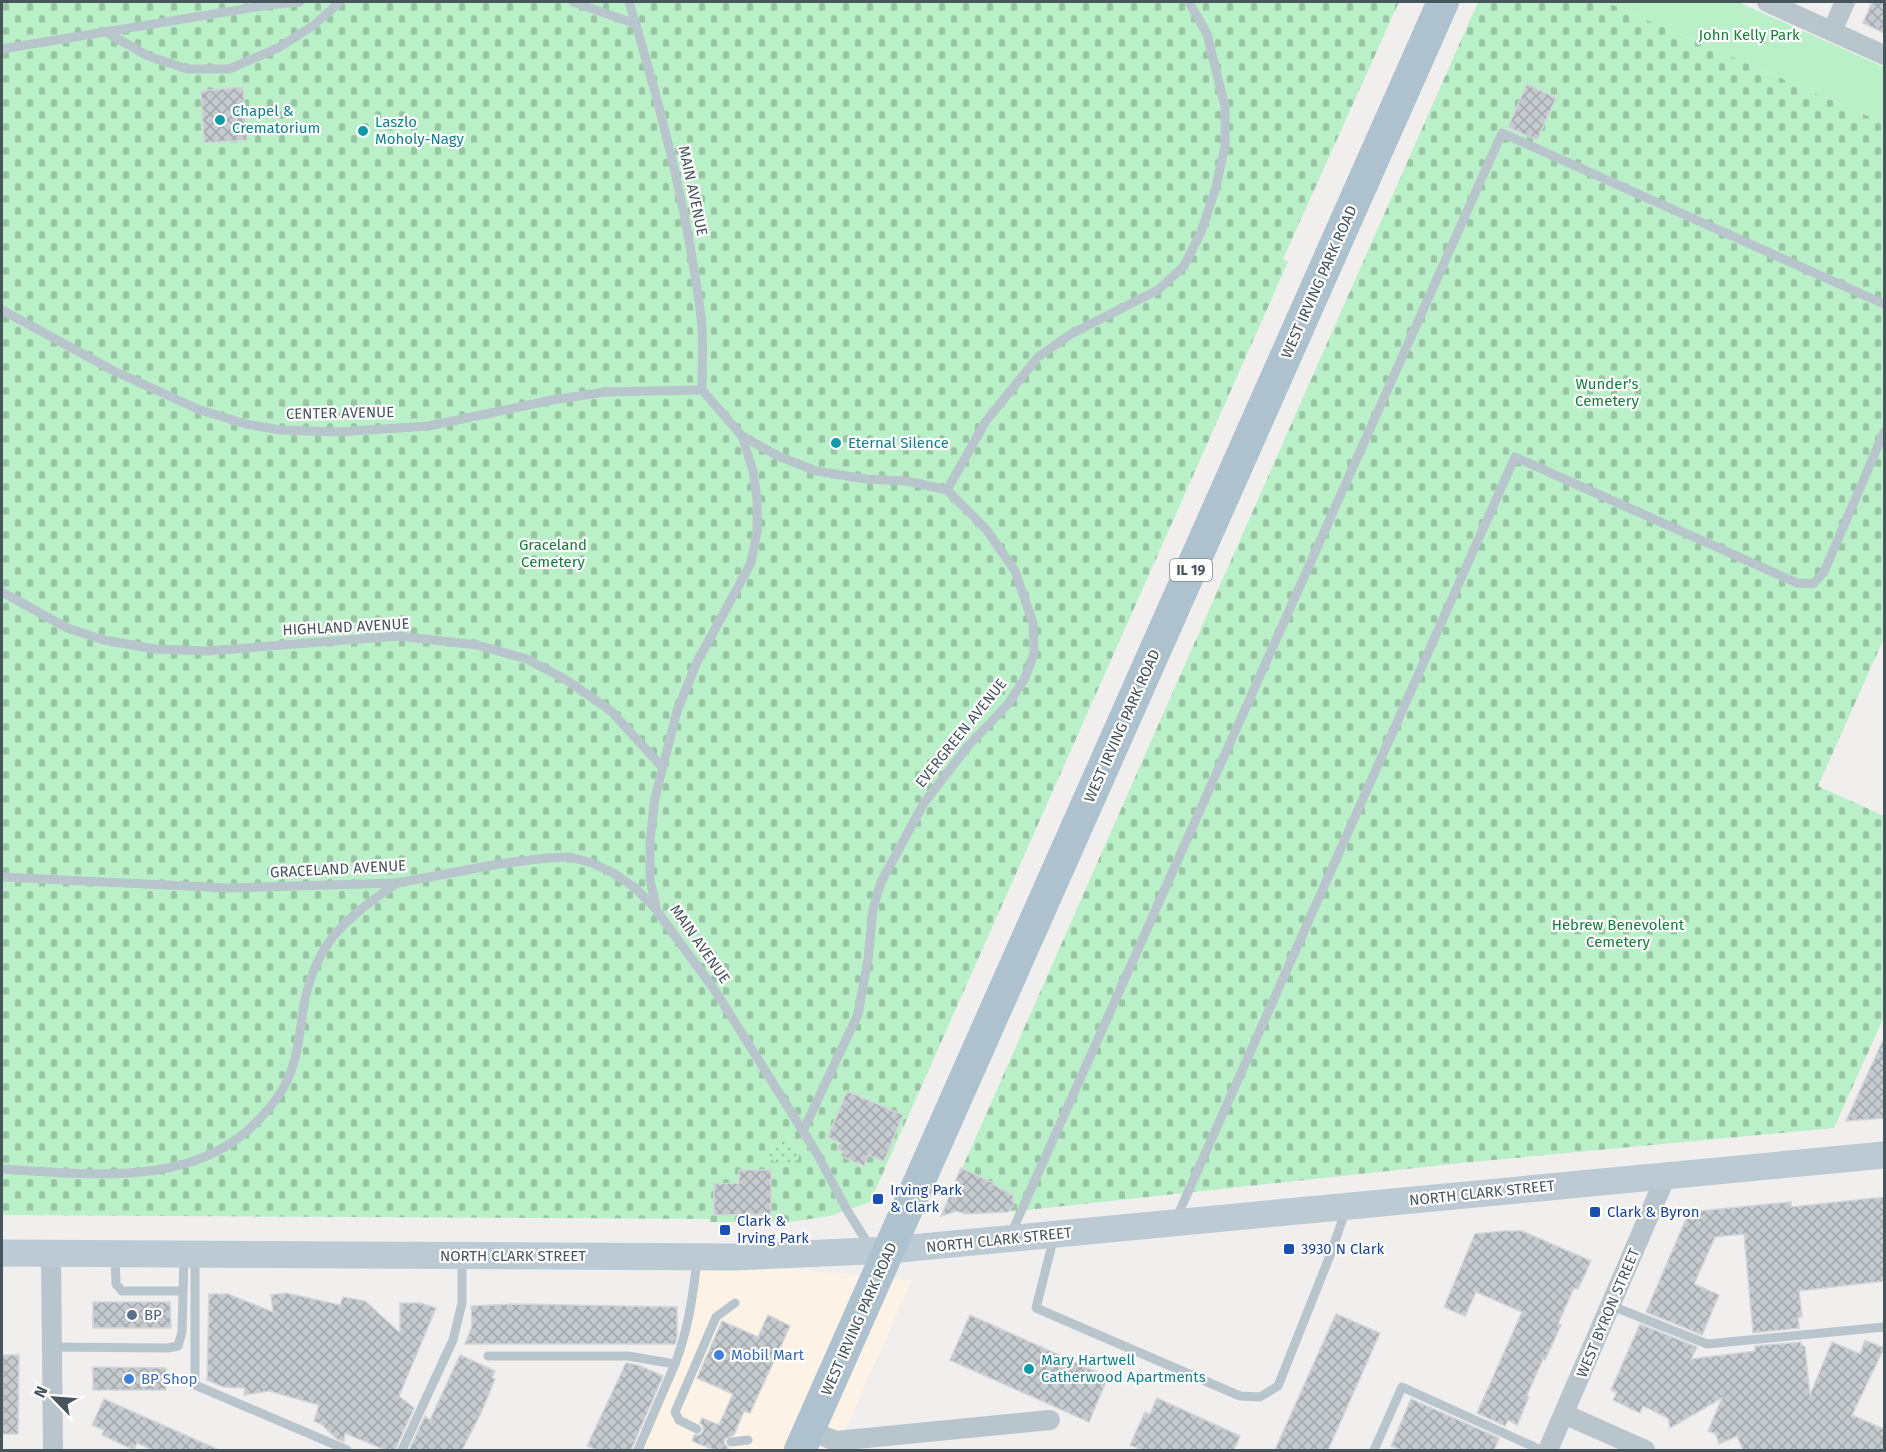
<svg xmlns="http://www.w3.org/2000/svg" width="1886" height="1452" font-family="'Fira Sans',sans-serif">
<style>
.commercial{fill:#fcf3e6}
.cemetery{fill:url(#cemetery-stones)}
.park{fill:#baf0c7}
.garden{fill:url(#garden-dots)}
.building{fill:url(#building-cross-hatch);stroke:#d2d5da;stroke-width:1.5}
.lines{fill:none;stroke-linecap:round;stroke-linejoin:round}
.service{stroke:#b9c5cc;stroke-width:9}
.minor{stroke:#b9c5cc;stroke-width:20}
.secondary{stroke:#bbcad3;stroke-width:27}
.primary{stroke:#adc2ce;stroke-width:32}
.culture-dot{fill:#0f9aa8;stroke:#fff;stroke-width:2}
.transit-dot{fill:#1a4fb4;stroke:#fff;stroke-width:2}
.service-dot{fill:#5c6f8a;stroke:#fff;stroke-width:2}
.shop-dot{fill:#3f7fe0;stroke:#fff;stroke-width:2}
.labels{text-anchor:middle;stroke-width:4.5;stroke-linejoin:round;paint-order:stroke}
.shield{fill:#fff;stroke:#7e888d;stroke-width:1.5}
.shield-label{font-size:14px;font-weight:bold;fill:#46555c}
.park-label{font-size:15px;fill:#14803a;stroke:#fff}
.culture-label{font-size:15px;fill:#0d838f;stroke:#fff;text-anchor:start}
.street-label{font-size:15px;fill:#46555c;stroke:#fff}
.transit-label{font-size:15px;fill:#164399;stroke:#fff;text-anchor:start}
.service-label{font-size:15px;fill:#4e5e75;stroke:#fff;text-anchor:start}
.shop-label{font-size:15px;fill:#366cbe;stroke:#fff;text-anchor:start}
</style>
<defs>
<pattern id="cemetery-stones" width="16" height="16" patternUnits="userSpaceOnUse" patternTransform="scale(1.5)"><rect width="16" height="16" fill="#baf0c7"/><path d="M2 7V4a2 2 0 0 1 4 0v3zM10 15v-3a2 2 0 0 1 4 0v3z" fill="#99c5a5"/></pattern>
<pattern id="garden-dots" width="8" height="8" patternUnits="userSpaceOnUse" patternTransform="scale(1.5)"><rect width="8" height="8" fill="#baf0c7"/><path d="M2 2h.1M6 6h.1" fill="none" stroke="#99c5a5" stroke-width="1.8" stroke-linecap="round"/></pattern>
<pattern id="building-cross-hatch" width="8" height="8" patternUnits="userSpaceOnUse" patternTransform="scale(1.5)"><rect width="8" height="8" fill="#c5cace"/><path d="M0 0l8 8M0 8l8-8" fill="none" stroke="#a2a7aa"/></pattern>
</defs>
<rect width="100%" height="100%" fill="#f1eeee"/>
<polygon class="commercial" points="700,1261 912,1280 836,1450 642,1450 685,1350 694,1317"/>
<g class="cemetery">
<polygon points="2,2 1399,2 1283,259 1288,262 870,1202 830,1216 789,1222 709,1222 709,1219 2,1215"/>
<polygon points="1478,2 1606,2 1884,123 1884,638 1818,786 1884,816 1884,1017 1834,1128 1461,1163 1008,1212 957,1211 945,1207"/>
</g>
<polygon class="park" points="1606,2 1738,2 1884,67 1884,123"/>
<path class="garden" d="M 776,1142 L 787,1142 L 797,1150 L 799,1158 C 783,1177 754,1153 776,1142 Z"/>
<g class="building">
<polygon points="1872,2 1884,2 1884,33 1863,23"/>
<polygon points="1527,84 1556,98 1537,140 1508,127"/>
<polygon points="243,87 247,140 204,143 201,91"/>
<polygon points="1884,1038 1884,1118 1846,1121"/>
<polygon points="847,1091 903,1115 884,1161 868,1155 864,1166 841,1156 843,1151 837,1149 840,1143 828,1137"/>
<polygon points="961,1168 993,1183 992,1184 1013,1195 1014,1205 1008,1212 965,1214 957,1211 941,1216"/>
<polygon points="739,1170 771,1170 771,1214 714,1215 714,1184 739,1183"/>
<polygon points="1884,1197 1884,1281 1799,1291 1802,1317 1798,1317 1799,1328 1753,1333 1744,1234 1715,1237 1694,1284 1719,1295 1702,1335 1646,1312 1689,1212 1791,1202 1791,1207"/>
<polygon points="1504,1231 1522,1231 1591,1261 1578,1289 1574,1288 1558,1324 1561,1325 1545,1360 1543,1359 1527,1395 1529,1397 1517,1425 1508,1420 1505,1426 1477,1413 1522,1312 1476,1292 1465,1316 1444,1307 1475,1234"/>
<polygon points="286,1293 340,1305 343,1297 365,1301 400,1333 400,1303 420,1303 436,1308 399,1396 414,1408 395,1450 385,1450 345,1433 344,1442 337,1439 321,1424 314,1421 319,1405 269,1391 244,1395 245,1388 223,1387 207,1380 209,1294 228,1294 273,1312 271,1295"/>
<polygon points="93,1302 170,1302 171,1328 93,1328"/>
<polygon points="515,1304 677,1307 677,1337 675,1344 465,1344 472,1326 471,1306"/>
<polygon points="1336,1314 1380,1333 1328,1450 1275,1450"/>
<polygon points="768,1315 790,1326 750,1413 744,1411 734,1435 725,1439 724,1443 728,1448 727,1450 714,1450 692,1441 694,1435 700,1435 703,1431 703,1426 700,1423 702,1418 719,1425 733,1394 697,1378 722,1321 758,1337"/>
<polygon points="970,1315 1108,1377 1089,1422 950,1360"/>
<polygon points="1640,1324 1697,1347 1691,1359 1755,1351 1755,1346 1801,1342 1801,1345 1805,1347 1810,1395 1832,1342 1860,1354 1865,1340 1884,1348 1852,1415 1884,1429 1884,1450 1743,1450 1737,1436 1719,1444 1716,1434 1708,1431 1722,1398 1670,1428 1668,1418 1643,1406 1640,1413 1613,1400 1617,1393 1611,1390"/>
<polygon points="2,1355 19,1355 18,1434 2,1434"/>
<polygon points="460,1355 495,1371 492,1378 495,1379 481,1413 462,1450 409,1450 425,1416 430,1420"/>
<polygon points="626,1363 638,1365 663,1376 631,1450 598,1450 587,1446"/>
<polygon points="93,1367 166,1368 166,1390 93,1390"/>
<polygon points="1157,1398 1240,1436 1234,1450 1142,1450 1130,1445 1145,1412 1150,1414"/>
<polygon points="104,1399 219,1450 153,1450 137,1443 134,1450 102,1435 104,1430 92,1425"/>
<polygon points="1411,1399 1499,1438 1494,1450 1402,1450 1391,1446"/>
</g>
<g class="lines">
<g class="service">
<polyline points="573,2 636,24"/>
<path d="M 629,2 C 660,103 688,212 701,317 C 704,341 702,366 702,390"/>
<polyline points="106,32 148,56 187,69 229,69 278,48 314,25 340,2"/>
<polyline points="2,49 268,5 300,2"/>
<polyline points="2,310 114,371 200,410 246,424 280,430 338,432 429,426 552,400 605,392 702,390"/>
<polyline points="702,390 742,436 778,456 816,471 866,479 907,481 947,490 986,529 1015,571 1033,623 1034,653 1025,678 1008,704 968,746 924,803 881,882 873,909 868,960 858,1014 803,1131"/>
<polyline points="742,436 753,471 757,499 757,532 751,563 697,662 677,711 655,798 650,840 650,880 657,911 716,992 816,1152 847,1210 870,1247"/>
<polyline points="947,490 986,421 1038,357 1071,334 1158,290 1184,266 1201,232 1216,187 1225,146 1225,107 1207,34 1189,2"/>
<polyline points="2,592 67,628 104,640 155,649 207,651 398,636 477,645 527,659 568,681 611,711 662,767"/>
<polyline points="2,877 228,888 397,883 499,864 546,858 570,857 592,863 613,873 634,887 656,909"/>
<path d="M 2,1169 C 90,1174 199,1190 263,1115 C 275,1102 287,1085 292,1068 C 299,1049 300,1030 303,1010 C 314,943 344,920 397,883"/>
<polyline points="1176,1219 1515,457 1797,583 1813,584 1824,572 1884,432"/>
<polyline points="1011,1234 1502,133 1884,304"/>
<polyline points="1054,1237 1036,1308 1240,1396 1260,1397 1278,1386 1331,1253 1346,1209"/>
<polyline points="115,1255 116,1284 122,1291 183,1291"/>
<polyline points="195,1256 195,1385 347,1450"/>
<polyline points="1612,1306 1707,1344 1884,1327"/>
<polyline points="52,1347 168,1348 178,1346 182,1332 184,1255"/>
<path d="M 488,1356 L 628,1356 L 675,1364 C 688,1330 693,1296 697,1260"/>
<polyline points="697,1429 679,1420 675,1412 716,1317 735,1303"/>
<polyline points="731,1442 748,1440"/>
<polyline points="402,1450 453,1340 462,1303 462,1258"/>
<polyline points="638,1450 675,1364"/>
<polyline points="1374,1450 1402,1387 1541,1450"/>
</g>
<g class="minor">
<polyline points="1767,2 1884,55"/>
<polyline points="1832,31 1845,2"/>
<polyline points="51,1253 53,1450"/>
<polyline points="1564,1414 1645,1450"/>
<polyline points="809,1431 836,1441 1050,1420"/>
<polyline points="1548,1450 1666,1176"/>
</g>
<polyline class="secondary" points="2,1253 733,1257 890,1250 1884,1155"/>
<polyline class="primary" points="800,1450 1443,2"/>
</g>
<g class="culture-dot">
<circle cx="220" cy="120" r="6"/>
<circle cx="363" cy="131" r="6"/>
<circle cx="836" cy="443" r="6"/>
<circle cx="1029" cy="1369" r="6"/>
</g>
<g class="transit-dot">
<rect x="872" y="1193" width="12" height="12" rx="3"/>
<rect x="1589" y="1206" width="12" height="12" rx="3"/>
<rect x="719" y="1224" width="12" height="12" rx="3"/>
<rect x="1283" y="1243" width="12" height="12" rx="3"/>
</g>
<circle class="service-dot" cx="132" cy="1315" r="6"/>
<g class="shop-dot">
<circle cx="719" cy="1355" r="6"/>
<circle cx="129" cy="1379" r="6"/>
</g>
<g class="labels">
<rect class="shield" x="1170" y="559" width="42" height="22" rx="4.5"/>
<g class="shield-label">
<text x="1191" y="575">IL 19</text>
</g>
<g class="park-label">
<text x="1749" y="40">John Kelly Park</text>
<text x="1607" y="389">Wunder's<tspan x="1607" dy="17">Cemetery</tspan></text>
<text x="553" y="550">Graceland<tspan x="553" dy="17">Cemetery</tspan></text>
<text x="1618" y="930">Hebrew Benevolent<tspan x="1618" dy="17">Cemetery</tspan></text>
</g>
<g class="culture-label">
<text x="232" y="116">Chapel &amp;<tspan x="232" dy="17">Crematorium</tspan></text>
<text x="375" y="127">Laszlo<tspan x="375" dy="17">Moholy-Nagy</tspan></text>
<text x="848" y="448">Eternal Silence</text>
<text x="1041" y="1365">Mary Hartwell<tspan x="1041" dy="17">Catherwood Apartments</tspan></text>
</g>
<g class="street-label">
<text transform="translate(693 191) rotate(78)" y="5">MAIN AVENUE</text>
<text transform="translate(1319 282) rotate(-66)" y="5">WEST IRVING PARK ROAD</text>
<text transform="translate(340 413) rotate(-1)" y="5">CENTER AVENUE</text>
<text transform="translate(346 627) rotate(-3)" y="5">HIGHLAND AVENUE</text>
<text transform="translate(1122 726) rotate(-66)" y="5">WEST IRVING PARK ROAD</text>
<text transform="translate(961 733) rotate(-51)" y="5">EVERGREEN AVENUE</text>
<text transform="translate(338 869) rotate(-3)" y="5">GRACELAND AVENUE</text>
<text transform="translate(700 944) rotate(55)" y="5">MAIN AVENUE</text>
<text transform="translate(1482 1193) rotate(-6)" y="5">NORTH CLARK STREET</text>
<text transform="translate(999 1240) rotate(-6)" y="5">NORTH CLARK STREET</text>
<text x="513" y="1261">NORTH CLARK STREET</text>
<text transform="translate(1608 1313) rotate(-67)" y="5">WEST BYRON STREET</text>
<text transform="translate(859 1319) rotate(-66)" y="5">WEST IRVING PARK ROAD</text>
</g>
<g class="transit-label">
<text x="890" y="1195">Irving Park<tspan x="890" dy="17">&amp; Clark</tspan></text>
<text x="1607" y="1217">Clark &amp; Byron</text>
<text x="737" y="1226">Clark &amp;<tspan x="737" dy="17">Irving Park</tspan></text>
<text x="1301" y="1254">3930 N Clark</text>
</g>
<g class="service-label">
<text x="144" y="1320">BP</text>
</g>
<g class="shop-label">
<text x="731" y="1360">Mobil Mart</text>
<text x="141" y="1384">BP Shop</text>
</g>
</g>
<rect width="1886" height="1452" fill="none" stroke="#46555c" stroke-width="6"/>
<g transform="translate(54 1398) rotate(295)" stroke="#ffffff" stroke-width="4.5" paint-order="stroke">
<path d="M0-4.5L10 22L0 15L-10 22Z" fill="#46555c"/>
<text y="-9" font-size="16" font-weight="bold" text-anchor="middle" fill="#46555c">N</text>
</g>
</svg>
